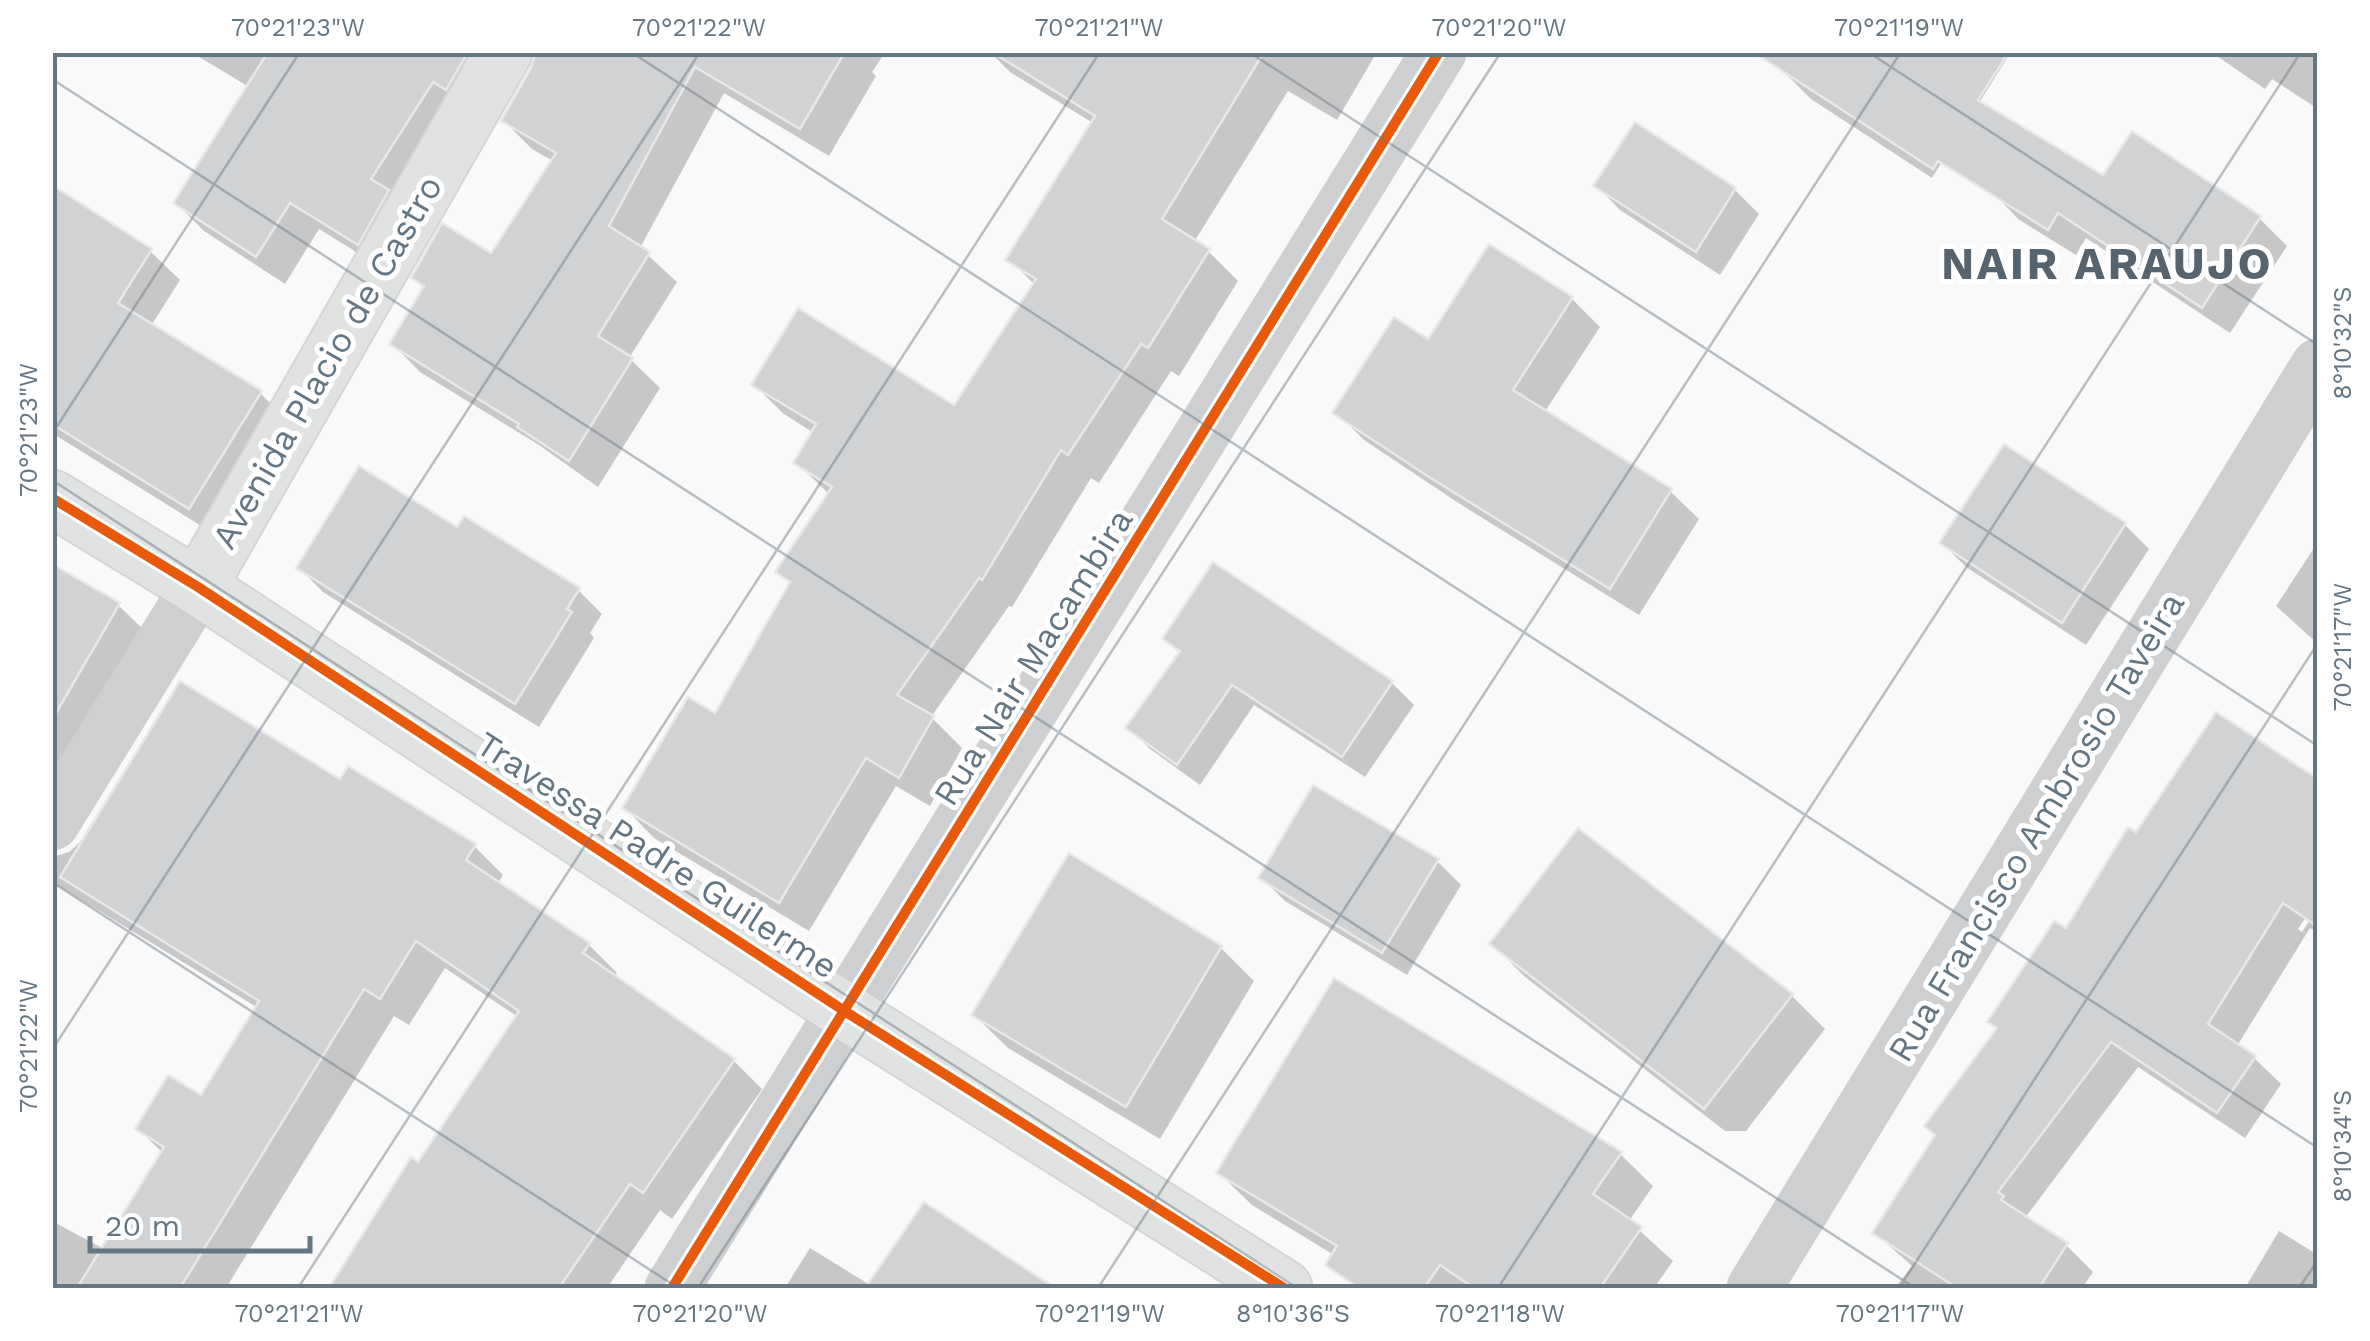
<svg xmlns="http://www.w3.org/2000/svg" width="2370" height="1341" font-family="'Work Sans',sans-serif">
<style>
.shadow{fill:#0003}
.building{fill:#d0d2d3;stroke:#e8e8e8;stroke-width:2.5}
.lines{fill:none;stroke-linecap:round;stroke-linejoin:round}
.secondary-casing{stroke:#d5d6d7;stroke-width:59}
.street{stroke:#cecfd0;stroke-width:55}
.secondary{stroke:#e1e2e2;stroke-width:55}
.cycleway-casing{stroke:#fff;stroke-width:16}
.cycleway{stroke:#e8590c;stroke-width:10}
.ticks{fill:none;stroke:#657683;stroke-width:2.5;stroke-opacity:0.45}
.labels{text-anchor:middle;stroke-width:10;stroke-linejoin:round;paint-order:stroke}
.street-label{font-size:35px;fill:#657683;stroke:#fff}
.district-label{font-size:45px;font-weight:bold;letter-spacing:2.5px;fill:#57646e;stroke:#fff}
.neatline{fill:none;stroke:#657683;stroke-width:4}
.ticks-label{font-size:25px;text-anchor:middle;fill:#657683}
</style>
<rect width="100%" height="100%" fill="#f9f9f9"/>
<g class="shadow">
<polygon points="191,52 517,52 387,271 319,229 285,284 204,231 176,203 249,87"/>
<polygon points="537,52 885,52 872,72 876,76 829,156 724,93 640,248 677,282 629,358 660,388 598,487 539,445 420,372 392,343 425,289 414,277 492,256 553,161 532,149 504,121 534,68"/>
<polygon points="990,52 1377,52 1337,120 1288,91 1194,242 1208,251 1238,281 1179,376 1171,371 1099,483 1091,478 1012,607 1009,606 931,717 962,748 930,806 896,786 809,931 654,838 625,808 716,716 792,584 779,571 830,495 796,462 814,433 784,414 754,385 955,408 1035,285 1009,259 1093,123 1010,72"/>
<polygon points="1787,52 2011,52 1979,103 2104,178 2259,218 2287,246 2230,333 2086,238 2076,255 2018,219 1951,147 1932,178 1811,99 1778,66"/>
<polygon points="2211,52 2318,52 2318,109 2272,79 2265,89"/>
<polygon points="1597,186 1735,190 1759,214 1720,275 1620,210"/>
<polygon points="52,188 150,251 180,280 151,326 260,393 289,422 219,537 52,433"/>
<polygon points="1572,299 1600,327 1544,413 1670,491 1699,519 1639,615 1460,504 1364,440 1336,412 1429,342"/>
<polygon points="2004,447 2125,525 2149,549 2086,645 1966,567 1942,543"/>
<polygon points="458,530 578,590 602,614 590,633 594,638 539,727 323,592 299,568"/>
<polygon points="2318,542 2318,644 2276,606"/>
<polygon points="52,567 118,605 147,633 52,837"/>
<polygon points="1166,639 1392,683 1414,705 1365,777 1254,705 1200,785 1150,749 1128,727 1180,654"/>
<polygon points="178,683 341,783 474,846 503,875 497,884 589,945 617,973 614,978 734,1061 762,1089 672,1219 660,1210 607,1288 332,1288 412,1161 419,1165 518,1017 445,968 409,1025 394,1016 226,1288 52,1288 52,1221 104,1249 163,1153 138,1129 202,1098 258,1008 52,882 52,857 69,852 80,842"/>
<polygon points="2129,830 2318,899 2298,929 2302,932 2318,908 2318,933 2310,928 2237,1046 2254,1058 2281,1084 2245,1138 2138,1067 2025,1218 2066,1245 2093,1272 2082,1288 1895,1288 1912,1266 1875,1233"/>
<polygon points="1579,832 1792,996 1825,1029 1746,1131 1725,1131 1525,977 1492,944"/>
<polygon points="1437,861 1461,885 1407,975 1285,901 1261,877"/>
<polygon points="1221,948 1254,981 1160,1139 1008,1048 974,1015"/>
<polygon points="1620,1154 1653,1186 1629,1221 1673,1261 1654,1288 1388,1288 1252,1205 1219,1173"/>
<polygon points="2279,1231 2318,1255 2318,1288 2245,1288"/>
<polygon points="810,1248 870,1285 1020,1268 1040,1288 785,1288"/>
</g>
<g class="building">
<polygon points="268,52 468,52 446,90 433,82 371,179 389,190 358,245 290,203 256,257 173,203"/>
<polygon points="535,52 845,52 800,129 695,67 609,226 650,252 598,336 633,358 569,461 517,427 519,424 389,344 424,286 411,278 442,223 491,253 556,153 501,121 531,68"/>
<polygon points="992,52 1264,52 1162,219 1210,249 1148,348 1141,344 1068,455 1061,450 982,580 979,578 897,695 934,716 899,778 866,758 779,903 622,808 688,697 715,713 790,582 775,572 832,487 793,463 816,424 751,385 798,308 954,405 1036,279 1005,260 1095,116"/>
<polygon points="1753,52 2009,52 1978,100 2103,175 2132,131 2261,216 2202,308 2058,213 2048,230 1938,161 1933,169"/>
<polygon points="1635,122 1736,188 1696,252 1593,186"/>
<polygon points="52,185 152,249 118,303 262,391 189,509 52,424"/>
<polygon points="1489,244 1573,297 1513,390 1672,489 1610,589 1429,477 1332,413 1394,317 1428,339"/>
<polygon points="2004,444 2126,523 2062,623 1939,543"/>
<polygon points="359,466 457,527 464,516 580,588 567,609 572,612 515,704 296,568"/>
<polygon points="1213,562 1393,681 1342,757 1232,685 1177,765 1125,728 1180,651 1162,639"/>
<polygon points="52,564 120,603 52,720"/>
<polygon points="180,681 340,779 348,766 476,844 466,860 590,943 583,953 735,1059 643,1193 630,1184 559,1288 329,1288 411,1157 418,1162 519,1011 416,941 380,999 364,989 180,1288 77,1288 164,1147 135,1129 168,1075 201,1095 259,1001 60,877"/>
<polygon points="2216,712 2318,779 2318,927 2283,903 2208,1024 2256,1056 2217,1113 2111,1042 1998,1192 2004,1196 2001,1200 2068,1243 2039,1288 1957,1288 1872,1233 1935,1135 1924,1126 1997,1028 1987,1022 2054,921 2066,928 2128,827 2136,832"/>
<polygon points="1313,785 1439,859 1382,953 1258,878"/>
<polygon points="1578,828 1793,994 1704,1109 1489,944"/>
<polygon points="1069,853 1222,946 1126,1107 971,1015"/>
<polygon points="1334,978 1622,1152 1593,1194 1642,1227 1600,1288 1474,1288 1440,1265 1424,1288 1359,1288 1325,1265 1337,1246 1216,1173"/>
<polygon points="924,1202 1055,1288 865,1288"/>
</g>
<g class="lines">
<g class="secondary-casing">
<g id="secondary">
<polyline points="52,498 198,587 846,1012 1284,1288"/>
<polyline points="198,587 504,52"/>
</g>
</g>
<g class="street">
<polyline points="52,823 198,587"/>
<polyline points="672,1288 1439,52"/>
<polyline points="1754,1288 2318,366"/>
</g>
<use href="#secondary" class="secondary"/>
<g class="cycleway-casing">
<g id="cycleway">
<polyline points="52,498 198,587 846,1012 1284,1288"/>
<polyline points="672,1288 1439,52"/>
</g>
</g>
<use href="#cycleway" class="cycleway"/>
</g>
<path class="ticks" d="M 631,52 L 2318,1148M 1249,52 L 2318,746M 1868,52 L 2318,345M 52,79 L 1915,1288M 52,434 L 300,52M 52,480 L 1297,1288M 52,882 L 678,1288M 52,1050 L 700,52M 52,1284 L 60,1288M 298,1288 L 1100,52M 698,1288 L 1501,52M 1098,1288 L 1901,52M 1498,1288 L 2301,52M 1899,1288 L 2318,643M 2299,1288 L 2318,1260"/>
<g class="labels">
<g class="street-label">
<text transform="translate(327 362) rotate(-60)" y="12">Avenida Placio de Castro</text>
<text transform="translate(1033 657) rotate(-58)" y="12">Rua Nair Macambira</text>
<text transform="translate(2036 827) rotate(-59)" y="12">Rua Francisco Ambrosio Taveira</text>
<text transform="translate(657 855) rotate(33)" y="12">Travessa Padre Guilerme</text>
</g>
<g class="district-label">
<text x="2107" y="279">NAIR ARAUJO</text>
</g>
</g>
<rect width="2370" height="1341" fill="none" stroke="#ffffff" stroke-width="110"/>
<path d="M90 1236v15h220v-15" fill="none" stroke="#657683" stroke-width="5"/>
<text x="105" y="1236" font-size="30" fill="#657683" stroke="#ffffff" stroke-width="8" paint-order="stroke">20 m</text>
<rect x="55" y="55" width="2260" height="1231" class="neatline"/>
<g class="ticks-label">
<text x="298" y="36">70°21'23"W</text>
<text x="699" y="36">70°21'22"W</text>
<text x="1099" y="36">70°21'21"W</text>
<text x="1499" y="36">70°21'20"W</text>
<text x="1899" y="36">70°21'19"W</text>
<text transform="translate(2342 343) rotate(-90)" y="9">8°10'32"S</text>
<text transform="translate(28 430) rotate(-90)" y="9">70°21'23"W</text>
<text transform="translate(2342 647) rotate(-90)" y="9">70°21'17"W</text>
<text transform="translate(28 1046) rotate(-90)" y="9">70°21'22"W</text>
<text transform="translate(2342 1146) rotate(-90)" y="9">8°10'34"S</text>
<text x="299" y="1322">70°21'21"W</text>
<text x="700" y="1322">70°21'20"W</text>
<text x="1100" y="1322">70°21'19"W</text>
<text x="1293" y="1322">8°10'36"S</text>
<text x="1500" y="1322">70°21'18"W</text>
<text x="1900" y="1322">70°21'17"W</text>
</g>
</svg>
